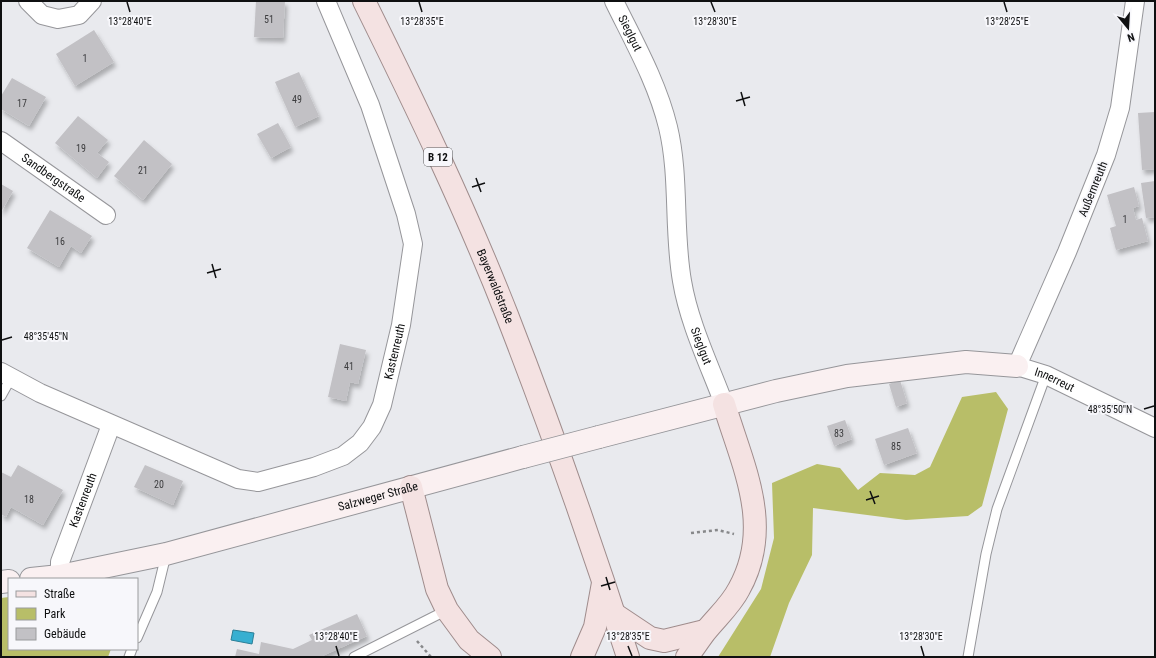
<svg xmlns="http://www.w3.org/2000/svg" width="1156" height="658" font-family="'Roboto Condensed',sans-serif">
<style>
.green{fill:#b8be68}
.water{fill:#37afd1;stroke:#2b7f97}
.building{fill:#c2c1c5;filter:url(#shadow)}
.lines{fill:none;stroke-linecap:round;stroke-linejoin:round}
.lane-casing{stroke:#96969a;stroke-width:11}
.street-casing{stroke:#96969a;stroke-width:20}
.secondary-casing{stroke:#96969a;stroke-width:24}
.primary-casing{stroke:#9f8c8c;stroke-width:24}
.path{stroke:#87888a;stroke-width:2.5;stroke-dasharray:3 3;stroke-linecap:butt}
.lane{stroke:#fff;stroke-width:9}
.street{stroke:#fff;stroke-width:18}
.secondary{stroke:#faf0f1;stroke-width:22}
.primary{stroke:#f4e2e2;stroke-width:22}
.secondary-bridge-casing{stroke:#96969a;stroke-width:24;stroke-linecap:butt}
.secondary-bridge{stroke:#faf0f1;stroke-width:22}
.ticks{fill:none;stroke:#0f1011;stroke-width:1.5}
.labels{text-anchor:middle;stroke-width:4;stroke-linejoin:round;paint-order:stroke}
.number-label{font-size:10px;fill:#3c3c3e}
.shield{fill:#f7f7fb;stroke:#555557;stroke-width:1}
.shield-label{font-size:11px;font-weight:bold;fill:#0f1011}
.street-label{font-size:12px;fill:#0f1011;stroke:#f7f7fb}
.ticks-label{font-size:10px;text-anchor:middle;fill:#0f1011;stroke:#f7f7fb;stroke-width:4;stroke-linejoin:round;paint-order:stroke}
</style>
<defs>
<filter id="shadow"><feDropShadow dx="2.5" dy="4.5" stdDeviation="2" flood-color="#0004"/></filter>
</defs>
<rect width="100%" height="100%" fill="#e9eaee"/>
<g class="green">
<polygon points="996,392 1008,409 982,506 968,516 906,520 813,508 812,555 789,603 770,657 718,657 761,589 774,538 772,483 817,464 840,468 858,490 880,473 915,475 930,467 962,397"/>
<polygon points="9,597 9,649 111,649 108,657 1,657 1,598"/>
</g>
<polygon class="water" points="233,630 254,633 252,644 231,640"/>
<g class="building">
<polygon points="256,1 285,1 283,38 254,37"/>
<polygon points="94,30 114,62 75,86 56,54"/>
<polygon points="299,72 319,116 295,127 275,82"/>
<polygon points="12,78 46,97 29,126 1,109 1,96"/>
<polygon points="1155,112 1155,169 1142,170 1138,113"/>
<polygon points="78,116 108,140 97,153 109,162 97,178 55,143"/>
<polygon points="278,123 291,147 271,158 257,134"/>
<polygon points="144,140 172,164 143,200 114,176"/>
<polygon points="1155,181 1155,217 1146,218 1141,183"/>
<polygon points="1,184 13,191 1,212"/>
<polygon points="1134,187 1139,206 1133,208 1136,220 1142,218 1148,241 1116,250 1110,228 1116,226 1107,195"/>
<polygon points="50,210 92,236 81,253 71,246 59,267 27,248"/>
<polygon points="340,344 366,350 358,384 350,382 346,401 328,397"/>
<polygon points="900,380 907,403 896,407 889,384"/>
<polygon points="845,420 852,439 834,446 827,426"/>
<polygon points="908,428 917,453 884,465 875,439"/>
<polygon points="18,465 63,490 43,525 11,507 6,517 1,514 1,472 11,477"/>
<polygon points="145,465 183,481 173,505 134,487"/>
<polygon points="357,614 367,636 320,657 235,657 237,649 259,654 261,642 293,649 312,640 309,635"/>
</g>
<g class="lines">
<g class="lane-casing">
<g id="lane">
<polyline points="1,396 11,378"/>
<polyline points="137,638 157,592 166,555"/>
<polyline points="129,657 132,649"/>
<polyline points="354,657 447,610"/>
<polyline points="968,657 986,554 997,509 1046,375"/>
</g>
</g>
<g class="street-casing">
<g id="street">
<polyline points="28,1 42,15 58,19 79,15 92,1"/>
<path id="s1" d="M 614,1 C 634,42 657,82 668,127 C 680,177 673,230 682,281 C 689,323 709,364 724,404"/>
<path id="s2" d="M 1135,1 L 1120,108 L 1106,155 L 1067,252 L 1017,366 L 1046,375 L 1155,428"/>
<path id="s3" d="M 1,141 L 106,215"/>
<path id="s4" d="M 1,372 L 40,393 L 238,479 L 258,482 L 314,467 L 343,456 L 360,443 L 372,427 L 382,405 L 401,325 L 413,244 L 406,214 L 370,105 L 326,1"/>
<path id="s5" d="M 60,576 L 60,562 L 111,425"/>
</g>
</g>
<g class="secondary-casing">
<g id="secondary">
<polyline points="599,437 776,391 847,376 966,362 1017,366"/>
<path id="s6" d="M 31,579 L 60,576 L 166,554 L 523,457"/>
<polyline points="1,582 9,581"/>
</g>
</g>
<g class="primary-casing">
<g id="primary">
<path id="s7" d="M 364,1 C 415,104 465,208 507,315 C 551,428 591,542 628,657"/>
<polyline points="411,487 437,589 447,610 469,640 490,657"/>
<polyline points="614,614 650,638 664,641 705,631"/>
<polyline points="582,657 595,627 603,583"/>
<path d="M 687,657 C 693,649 699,640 705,632 C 716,618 731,605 739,589 C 774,526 743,467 724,404"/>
</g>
</g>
<g class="path">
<polyline points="691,533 718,530 734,534"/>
<polyline points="417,641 431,657"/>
</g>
<use href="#lane" class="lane"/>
<use href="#street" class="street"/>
<use href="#secondary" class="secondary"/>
<use href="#primary" class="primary"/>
<g class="secondary-bridge-casing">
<polyline id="secondary-bridge" points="523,457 599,437"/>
</g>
<use href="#secondary-bridge" class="secondary-bridge"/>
</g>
<path class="ticks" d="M 127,2 L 130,12M 419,2 L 422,12M 711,2 L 715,12M 1004,2 L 1007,12M 741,92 L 745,106M 736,101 L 750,97M 476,178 L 481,192M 472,187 L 485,183M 212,264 L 216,278M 207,273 L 221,269M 2,340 L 12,337M 1144,409 L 1154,406M 870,491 L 875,504M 866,500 L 879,496M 606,577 L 610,590M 601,586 L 615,582M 336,646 L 339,656M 628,646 L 632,656M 921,646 L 924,656"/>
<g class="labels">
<g class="number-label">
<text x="269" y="23">51</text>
<text x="85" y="62">1</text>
<text x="297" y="103">49</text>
<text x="22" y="107">17</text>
<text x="81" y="152">19</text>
<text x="143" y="174">21</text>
<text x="1125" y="223">1</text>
<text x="60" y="245">16</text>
<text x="349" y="370">41</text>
<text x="839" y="437">83</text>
<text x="896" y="450">85</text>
<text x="159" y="488">20</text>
<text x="29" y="503">18</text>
</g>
<rect class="shield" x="424" y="148" width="28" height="18" rx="3"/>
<g class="shield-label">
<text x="438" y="161">B 12</text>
</g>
<g class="street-label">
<text dy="4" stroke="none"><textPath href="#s1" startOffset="36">Sieglgut</textPath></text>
<text dy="4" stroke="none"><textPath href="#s3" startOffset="64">Sandbergstraße</textPath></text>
<text transform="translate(1093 189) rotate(-68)" y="4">Außernreuth</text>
<text dy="4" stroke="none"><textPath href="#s7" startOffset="314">Bayerwaldstraße</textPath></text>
<text dy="4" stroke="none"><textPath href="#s1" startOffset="360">Sieglgut</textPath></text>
<text dy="4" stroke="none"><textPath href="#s4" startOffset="490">Kastenreuth</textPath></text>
<text dy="4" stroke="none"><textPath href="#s2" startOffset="426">Innerreut</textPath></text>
<text dy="4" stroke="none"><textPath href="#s6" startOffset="357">Salzweger Straße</textPath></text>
<text dy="4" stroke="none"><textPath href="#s5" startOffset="80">Kastenreuth</textPath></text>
</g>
</g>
<g class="ticks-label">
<text x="130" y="25">13°28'40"E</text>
<text x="422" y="25">13°28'35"E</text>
<text x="715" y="25">13°28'30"E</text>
<text x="1007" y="25">13°28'25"E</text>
<text x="46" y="340">48°35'45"N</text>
<text x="1110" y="413">48°35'50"N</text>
<text x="336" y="640">13°28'40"E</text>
<text x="628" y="640">13°28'35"E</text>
<text x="921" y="640">13°28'30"E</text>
</g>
<rect width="1156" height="658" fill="none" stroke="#0f1011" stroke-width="4"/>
<rect x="8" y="578" width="130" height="72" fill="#f7f7fb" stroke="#9a9b9d"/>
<rect x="16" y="591" width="20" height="6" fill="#f4e2e2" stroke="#9a9b9d"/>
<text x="44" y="598" font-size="12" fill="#0f1011">Straße</text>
<rect x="16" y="608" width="20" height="12" fill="#b8be68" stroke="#9a9b9d"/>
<text x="44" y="618" font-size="12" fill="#0f1011">Park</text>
<rect x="16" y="628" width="20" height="12" fill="#c2c1c5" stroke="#9a9b9d"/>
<text x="44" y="638" font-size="12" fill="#0f1011">Gebäude</text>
<g transform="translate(1128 28) rotate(162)" stroke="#f7f7fb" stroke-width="3" paint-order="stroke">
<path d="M0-3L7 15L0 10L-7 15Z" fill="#0f1011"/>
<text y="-6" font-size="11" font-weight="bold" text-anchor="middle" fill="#0f1011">N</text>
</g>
</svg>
